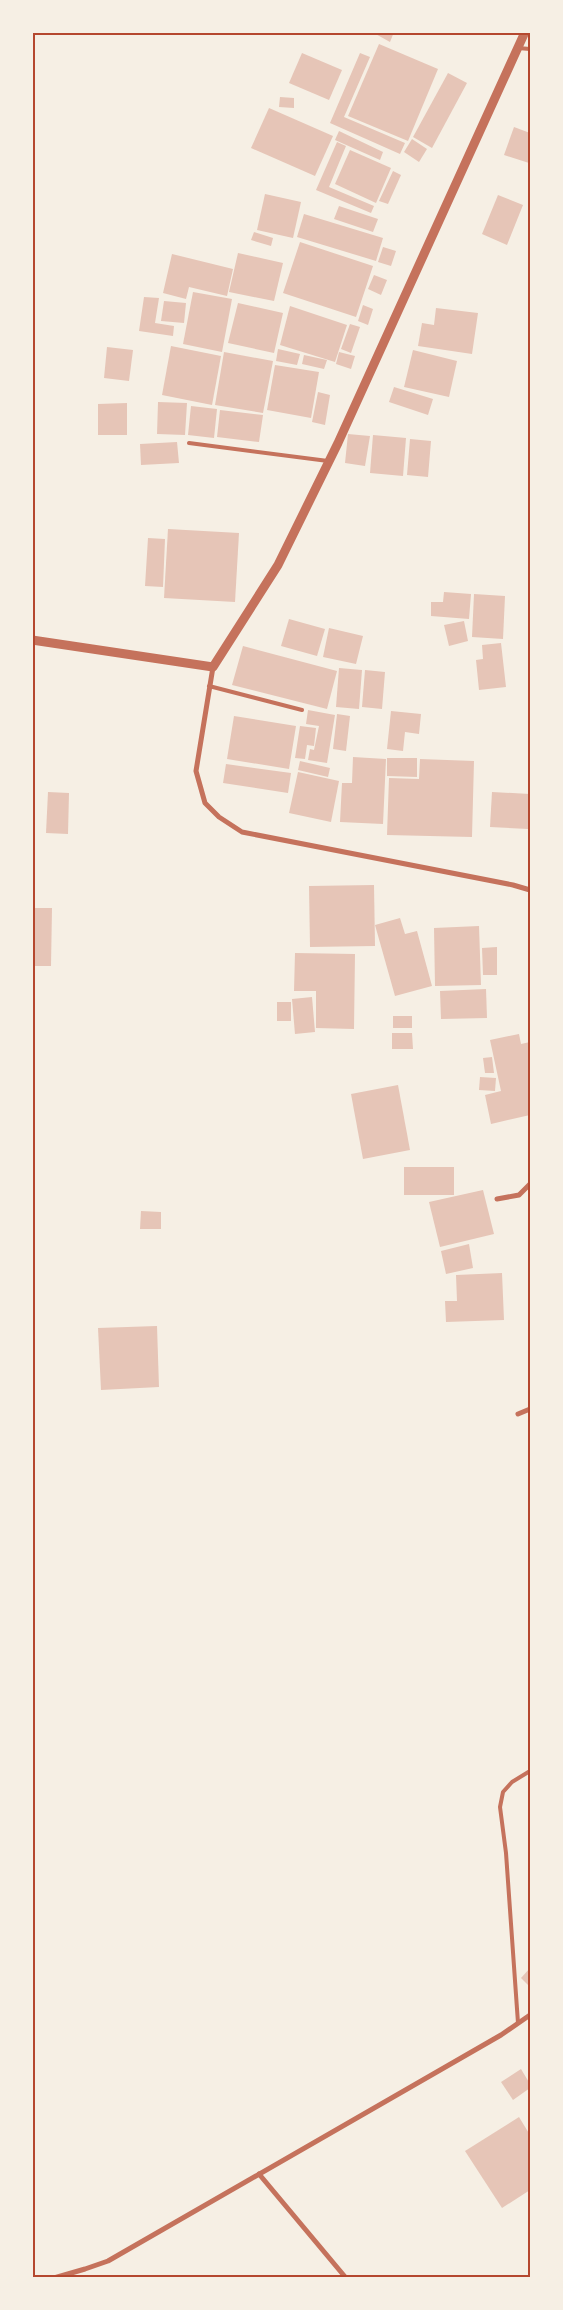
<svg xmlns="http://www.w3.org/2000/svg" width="563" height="2310" font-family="Lato,sans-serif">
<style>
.building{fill:#e6c5b7}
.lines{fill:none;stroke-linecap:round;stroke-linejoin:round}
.service{stroke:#c5725c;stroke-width:4}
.minor{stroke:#c5725c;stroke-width:5}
.tertiary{stroke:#c5725c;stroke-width:9}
.neatline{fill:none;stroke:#b5482f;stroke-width:2}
</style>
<rect width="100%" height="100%" fill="#f6efe4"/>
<g class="building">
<polygon points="372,32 394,32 390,42"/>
<polygon points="379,44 438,69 408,141 348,116"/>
<polygon points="302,53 342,70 329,100 289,83"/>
<polygon points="360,53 370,57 344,117 405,143 400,154 330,123"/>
<polygon points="448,73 467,83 432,148 413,137"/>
<polygon points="280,97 294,98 294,108 279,107"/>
<polygon points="269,108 333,136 315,176 251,148"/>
<polygon points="514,127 530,133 529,163 504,155"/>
<polygon points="339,131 383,152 380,160 335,140"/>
<polygon points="412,139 427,149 419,162 404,152"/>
<polygon points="337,142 346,146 329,187 374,206 371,213 316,190"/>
<polygon points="350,150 391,168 376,203 335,184"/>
<polygon points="393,171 401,175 388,204 379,201"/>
<polygon points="265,194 301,202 293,238 257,230"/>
<polygon points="498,195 523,205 507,245 482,234"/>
<polygon points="339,206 378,219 373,232 334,219"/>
<polygon points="304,214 383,238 376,261 297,237"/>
<polygon points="254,232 273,238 271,246 251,240"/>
<polygon points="300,242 373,266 356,317 283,293"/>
<polygon points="383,247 396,251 391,266 378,262"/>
<polygon points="238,253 283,263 274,301 229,292"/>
<polygon points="172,254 233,269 227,296 189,287 186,299 163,293"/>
<polygon points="374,275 387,280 381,295 368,289"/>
<polygon points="193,292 232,299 222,352 183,344"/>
<polygon points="144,297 159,298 155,323 174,326 173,336 139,331"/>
<polygon points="164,301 186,303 184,323 161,321"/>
<polygon points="238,303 283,313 274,353 228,343"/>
<polygon points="363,305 373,309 368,325 358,321"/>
<polygon points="290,306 347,325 335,362 280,345"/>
<polygon points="436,308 478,313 472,354 418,346 422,323 434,325"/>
<polygon points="350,324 360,327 351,353 341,349"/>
<polygon points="171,346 221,356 212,405 162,395"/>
<polygon points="107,347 133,350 129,381 104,378"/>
<polygon points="278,349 300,354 297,365 276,361"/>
<polygon points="413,350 457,361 449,397 404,387"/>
<polygon points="224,352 273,361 263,413 215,405"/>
<polygon points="339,352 355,356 351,369 336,364"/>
<polygon points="304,355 327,360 324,369 302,364"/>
<polygon points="275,365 319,372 311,418 267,410"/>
<polygon points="394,387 433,399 428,415 389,402"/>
<polygon points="318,392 330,395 325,425 312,422"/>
<polygon points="158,402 187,403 185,435 157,434"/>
<polygon points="127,403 127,435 98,435 98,404"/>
<polygon points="191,406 217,409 214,438 188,435"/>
<polygon points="220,410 263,415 259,442 217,437"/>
<polygon points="348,434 370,436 365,466 345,463"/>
<polygon points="373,435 406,438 403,476 370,473"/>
<polygon points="410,439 431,441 428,477 407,475"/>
<polygon points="177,442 179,463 141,465 140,444"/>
<polygon points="168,529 239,533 235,602 164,598"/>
<polygon points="148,538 165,539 163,587 145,586"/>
<polygon points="444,592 471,594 469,619 431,616 431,602 443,602"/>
<polygon points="474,594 505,596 503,639 472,637"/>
<polygon points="289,619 325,629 317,656 281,646"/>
<polygon points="464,621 468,641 449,646 444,625"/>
<polygon points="329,628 363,636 356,664 323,657"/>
<polygon points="501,643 506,687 479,690 476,660 483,659 482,645"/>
<polygon points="243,646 337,671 327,709 232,685"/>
<polygon points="339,668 362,670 359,709 336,707"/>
<polygon points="365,670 385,672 382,709 362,707"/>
<polygon points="308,710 335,715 327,763 308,760 310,749 314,750 319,726 306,724"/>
<polygon points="391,711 421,714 419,734 405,732 403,751 387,749"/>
<polygon points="337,714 350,716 346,751 333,749"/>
<polygon points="234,716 296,726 289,769 227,759"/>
<polygon points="300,726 316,728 314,746 307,745 305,759 295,758"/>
<polygon points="353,757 386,759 383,824 340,822 342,783 352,783"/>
<polygon points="387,758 417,758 417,777 387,776"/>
<polygon points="420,759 474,761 472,837 387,835 389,778 419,779"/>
<polygon points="300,761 330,768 328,777 298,770"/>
<polygon points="226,764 291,773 288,793 223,783"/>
<polygon points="298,772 339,781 331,822 289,813"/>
<polygon points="48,792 69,793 68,834 46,833"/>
<polygon points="492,792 530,794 528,829 490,827"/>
<polygon points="374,885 375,946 310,947 309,886"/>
<polygon points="32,908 52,908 51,966 32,966"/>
<polygon points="400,918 405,934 417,931 432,986 395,996 375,925"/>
<polygon points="479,926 481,985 435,986 434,928"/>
<polygon points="497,947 497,975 483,975 482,948"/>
<polygon points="295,953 355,954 354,1029 316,1028 316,991 294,991"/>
<polygon points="486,989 487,1018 441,1019 440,991"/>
<polygon points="312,997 315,1032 295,1034 292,999"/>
<rect x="277" y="1002" width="14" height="19"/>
<rect x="393" y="1016" width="19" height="12"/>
<polygon points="392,1033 412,1033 413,1049 392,1049"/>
<polygon points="519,1034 521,1044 530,1042 530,1115 491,1124 485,1095 501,1091 490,1040"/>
<polygon points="492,1057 494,1073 485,1073 483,1058"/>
<polygon points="480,1077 496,1078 495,1091 479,1090"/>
<polygon points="398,1085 410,1150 363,1159 351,1094"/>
<rect x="404" y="1167" width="50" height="28"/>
<polygon points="483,1190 494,1234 440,1247 429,1202"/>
<polygon points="141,1211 161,1212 161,1229 140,1229"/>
<polygon points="469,1244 473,1268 446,1274 441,1251"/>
<polygon points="502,1273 504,1320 446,1322 445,1301 457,1301 456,1275"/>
<polygon points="157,1326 159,1387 101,1390 98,1328"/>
<polygon points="530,1968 530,1987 521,1978"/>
<polygon points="521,2069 530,2084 530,2088 513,2100 501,2082"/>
<polygon points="519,2117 530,2135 530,2190 502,2208 465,2151"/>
</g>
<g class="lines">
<g class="service">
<polyline points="518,48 530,49"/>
<polyline points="189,443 328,461"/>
<polyline points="209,686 302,710"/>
<polyline points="518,2023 506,1853 500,1807 503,1792 512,1782 530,1771"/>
</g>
<g class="minor">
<polyline points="213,667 196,771 205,803 219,817 242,832 513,885 530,890"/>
<polyline points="497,1199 519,1195 530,1184"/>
<polyline points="518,1414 530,1409"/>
<polyline points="259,2174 346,2278"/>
<polyline points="54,2278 85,2269 108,2261 501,2035 530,2015"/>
</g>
<polyline class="tertiary" points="32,640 213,667 278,565 338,443 525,32"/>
</g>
<rect width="563" height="2310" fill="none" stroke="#f6efe4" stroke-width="68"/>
<rect x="34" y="34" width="495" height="2242" class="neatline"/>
</svg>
